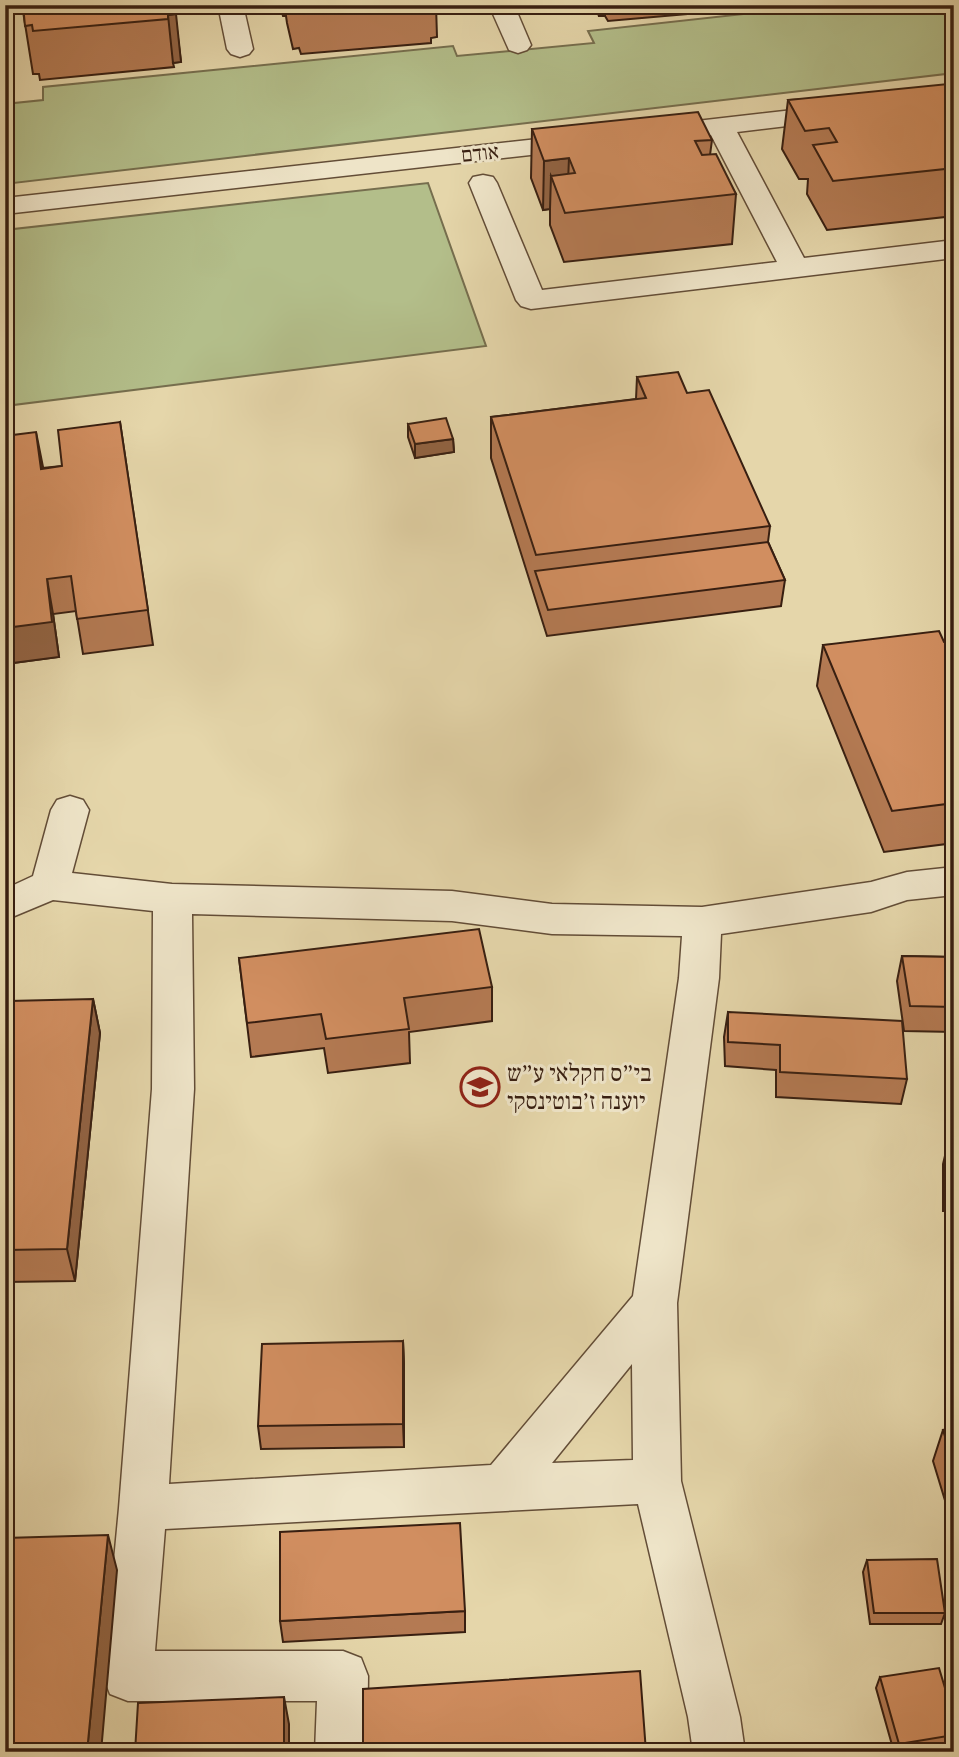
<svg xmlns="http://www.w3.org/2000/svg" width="959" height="1757" font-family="'Sorts Mill Goudy','Frank Ruhl Libre',serif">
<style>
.green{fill:#b3be8a;stroke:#766e4e;stroke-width:2}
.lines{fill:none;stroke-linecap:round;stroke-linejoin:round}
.minor-casing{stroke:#634d37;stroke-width:3}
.minor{fill:#eee4c8;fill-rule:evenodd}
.wall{fill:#b47a53;stroke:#381f11;stroke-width:2}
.shaded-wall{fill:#926343;stroke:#381f11;stroke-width:2}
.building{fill:#d18e60;stroke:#381f11;stroke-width:2}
.labels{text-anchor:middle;stroke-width:6;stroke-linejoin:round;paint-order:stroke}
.far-street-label{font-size:21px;fill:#381f11;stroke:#eee4c8}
.poi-label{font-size:24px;fill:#381f11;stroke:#eee4c8;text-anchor:start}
</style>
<rect width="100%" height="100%" fill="#e5d6aa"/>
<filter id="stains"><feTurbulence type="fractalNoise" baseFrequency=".00286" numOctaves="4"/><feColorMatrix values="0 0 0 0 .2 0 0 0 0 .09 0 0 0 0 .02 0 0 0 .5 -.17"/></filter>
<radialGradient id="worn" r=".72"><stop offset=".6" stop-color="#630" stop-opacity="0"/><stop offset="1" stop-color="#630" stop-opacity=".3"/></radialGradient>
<g class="green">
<polygon points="826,5 954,5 954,73 5,184 5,104 43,100 43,87 453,46 457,56 594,43 588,31"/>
<polygon points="428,183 486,346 5,406 5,230"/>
</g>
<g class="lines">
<g class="minor-casing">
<g id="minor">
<polygon points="218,5 243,5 253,49 249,54 240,57 231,54 227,49"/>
<polygon points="489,5 514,5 531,45 527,50 518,53 509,50"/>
<polygon points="837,105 846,107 850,113 846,119 737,132 804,258 954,240 954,258 531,309 521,306 516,300 469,183 473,177 483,175 493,177 497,183 542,290 777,262 711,135 653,142 643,140 640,134 643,128 653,126"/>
<polygon points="583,134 593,136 597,142 593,148 5,214 5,198"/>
<path d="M 70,796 L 83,800 L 89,810 L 72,873 L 172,884 L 452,891 L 552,904 L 702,907 L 871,882 L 907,872 L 954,867 L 954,895 L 907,900 L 871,912 L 721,934 L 719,978 L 677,1303 L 681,1481 L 740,1717 L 745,1752 L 693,1752 L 688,1717 L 638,1504 L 165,1529 L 155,1651 L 343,1651 L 361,1658 L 368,1676 L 367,1752 L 315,1752 L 317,1701 L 128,1701 L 110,1694 L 103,1676 L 119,1508 L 152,1089 L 153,911 L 53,900 L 5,920 L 5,889 L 33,876 L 51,810 L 57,800 ZM 192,914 L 452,921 L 552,934 L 682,936 L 679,978 L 633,1296 L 491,1465 L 169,1484 L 194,1089 ZM 632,1364 L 633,1460 L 552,1463 Z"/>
</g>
</g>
<use href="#minor" class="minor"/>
</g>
<g class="wall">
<polygon points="22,5 174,5 181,62 173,63 174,67 40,80 39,74 33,74"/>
<polygon points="280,5 436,5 437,37 431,38 431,43 301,54 299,48 293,49 287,23 286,16 283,16"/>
<polygon points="594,5 734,5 733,5 733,10 608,21 605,16 599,16"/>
<polygon points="954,92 954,216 827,230 807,194 808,179 799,179 782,149 788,100"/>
<polygon points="532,129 712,140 710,155 736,194 732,244 564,262 550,225 550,209 543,210 531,178"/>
<polygon points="954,345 954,363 951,359"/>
<polygon points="637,377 687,393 770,526 768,542 785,580 781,606 547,636 491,458 491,417 636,399"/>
<polygon points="120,422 153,645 83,654 76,611 53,614 59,657 5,664 43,468 62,466"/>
<polygon points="408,424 453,439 454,452 415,458 408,437"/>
<polygon points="954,641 954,843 884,852 817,686 823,645"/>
<polygon points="902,956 954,957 954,1032 904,1031 897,981"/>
<polygon points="239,958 492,987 492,1021 409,1032 410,1063 328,1073 324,1048 251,1057"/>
<polygon points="93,999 100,1033 75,1281 5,1282 5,1030"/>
<polygon points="728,1012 907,1079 901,1104 776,1097 776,1070 725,1066 724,1037"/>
<polygon points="949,1139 954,1140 954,1211 943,1211 943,1164"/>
<polygon points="403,1341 404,1365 404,1447 261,1449 258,1426"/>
<polygon points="954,1429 954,1530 933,1461 943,1430"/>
<polygon points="867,1560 945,1613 941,1624 870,1624 863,1572"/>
<polygon points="465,1611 465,1632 283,1642 280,1621"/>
<polygon points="880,1677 954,1718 954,1745 914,1752 894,1752 876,1688"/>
</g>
<g class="shaded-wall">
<polygon points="600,5 605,5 605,16 599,16"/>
<polygon points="176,14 181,62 173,63 168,15"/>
<polygon points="569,158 567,207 551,176 550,209 543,210 544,161"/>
<polygon points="36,432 43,467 47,503 41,469"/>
<polygon points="453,439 454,452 415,458 415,444"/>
<polygon points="47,579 53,614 59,657 5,664 5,628"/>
<polygon points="93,999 100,1033 75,1281 67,1249"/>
<polygon points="403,1341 404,1365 404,1447 403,1424"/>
<polygon points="108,1535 117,1570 101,1752 87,1752"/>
<polygon points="284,1697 289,1724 289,1752 284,1752"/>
</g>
<g class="building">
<polygon points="23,5 174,5 176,14 168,15 168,19 33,31 32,25 25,26"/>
<polygon points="948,84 954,92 954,111 950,112 954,118 954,168 833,181 813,145 837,142 829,128 805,131 788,100"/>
<polygon points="698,112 712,140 695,141 702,155 716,154 736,194 565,213 551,176 575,173 569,158 544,161 532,129"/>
<polygon points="678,372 687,393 709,390 770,526 536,555 491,417 646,398 637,377"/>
<polygon points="446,418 453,439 415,444 408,424"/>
<polygon points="120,422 148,610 77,619 71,576 47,579 52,622 5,628 5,436 36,432 41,469 62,466 58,430"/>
<polygon points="768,542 785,580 548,610 535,571"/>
<polygon points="939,631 944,642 954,641 954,803 892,811 823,645"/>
<polygon points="479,929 492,987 404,998 409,1029 326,1039 321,1014 247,1023 239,958"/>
<polygon points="902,956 954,957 954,1007 910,1006"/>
<polygon points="93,999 67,1249 5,1250 5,1030 9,1001"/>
<polygon points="728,1012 902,1021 907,1079 780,1072 780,1045 728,1042"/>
<polygon points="949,1139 954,1140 954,1187 950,1186"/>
<polygon points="403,1341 403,1424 258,1426 262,1344"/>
<polygon points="954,1429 954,1466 943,1430"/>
<polygon points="460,1523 465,1611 280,1621 280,1532"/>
<polygon points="108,1535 87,1752 5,1752 5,1538"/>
<polygon points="937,1559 945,1613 874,1613 867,1560"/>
<polygon points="939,1668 954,1718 954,1735 899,1744 880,1677"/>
<polygon points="640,1671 646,1752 363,1752 363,1689"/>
<polygon points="284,1697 284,1752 135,1752 138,1703"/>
</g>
<defs>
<g id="school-ring" transform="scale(2.0125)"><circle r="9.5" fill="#eee4c8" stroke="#8f2418" stroke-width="1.5"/><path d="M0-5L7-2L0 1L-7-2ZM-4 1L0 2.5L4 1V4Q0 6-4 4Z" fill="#8f2418"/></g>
</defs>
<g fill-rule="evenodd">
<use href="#school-ring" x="480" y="1087"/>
</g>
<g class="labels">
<g class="far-street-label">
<text transform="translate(480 153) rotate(-6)" y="7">אודם</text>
</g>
<g class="poi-label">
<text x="507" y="1081">בי"ס חקלאי ע"ש<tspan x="507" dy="28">יוענה ז'בוטינסקי</tspan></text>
</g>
</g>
<rect width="959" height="1757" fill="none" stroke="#e5d6aa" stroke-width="28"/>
<rect x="7" y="7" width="945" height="1743" fill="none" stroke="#381f11" stroke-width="3.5"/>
<rect x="14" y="14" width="931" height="1729" fill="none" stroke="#381f11" stroke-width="2"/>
<rect width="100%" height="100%" filter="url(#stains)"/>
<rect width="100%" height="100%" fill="url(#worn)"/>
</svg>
